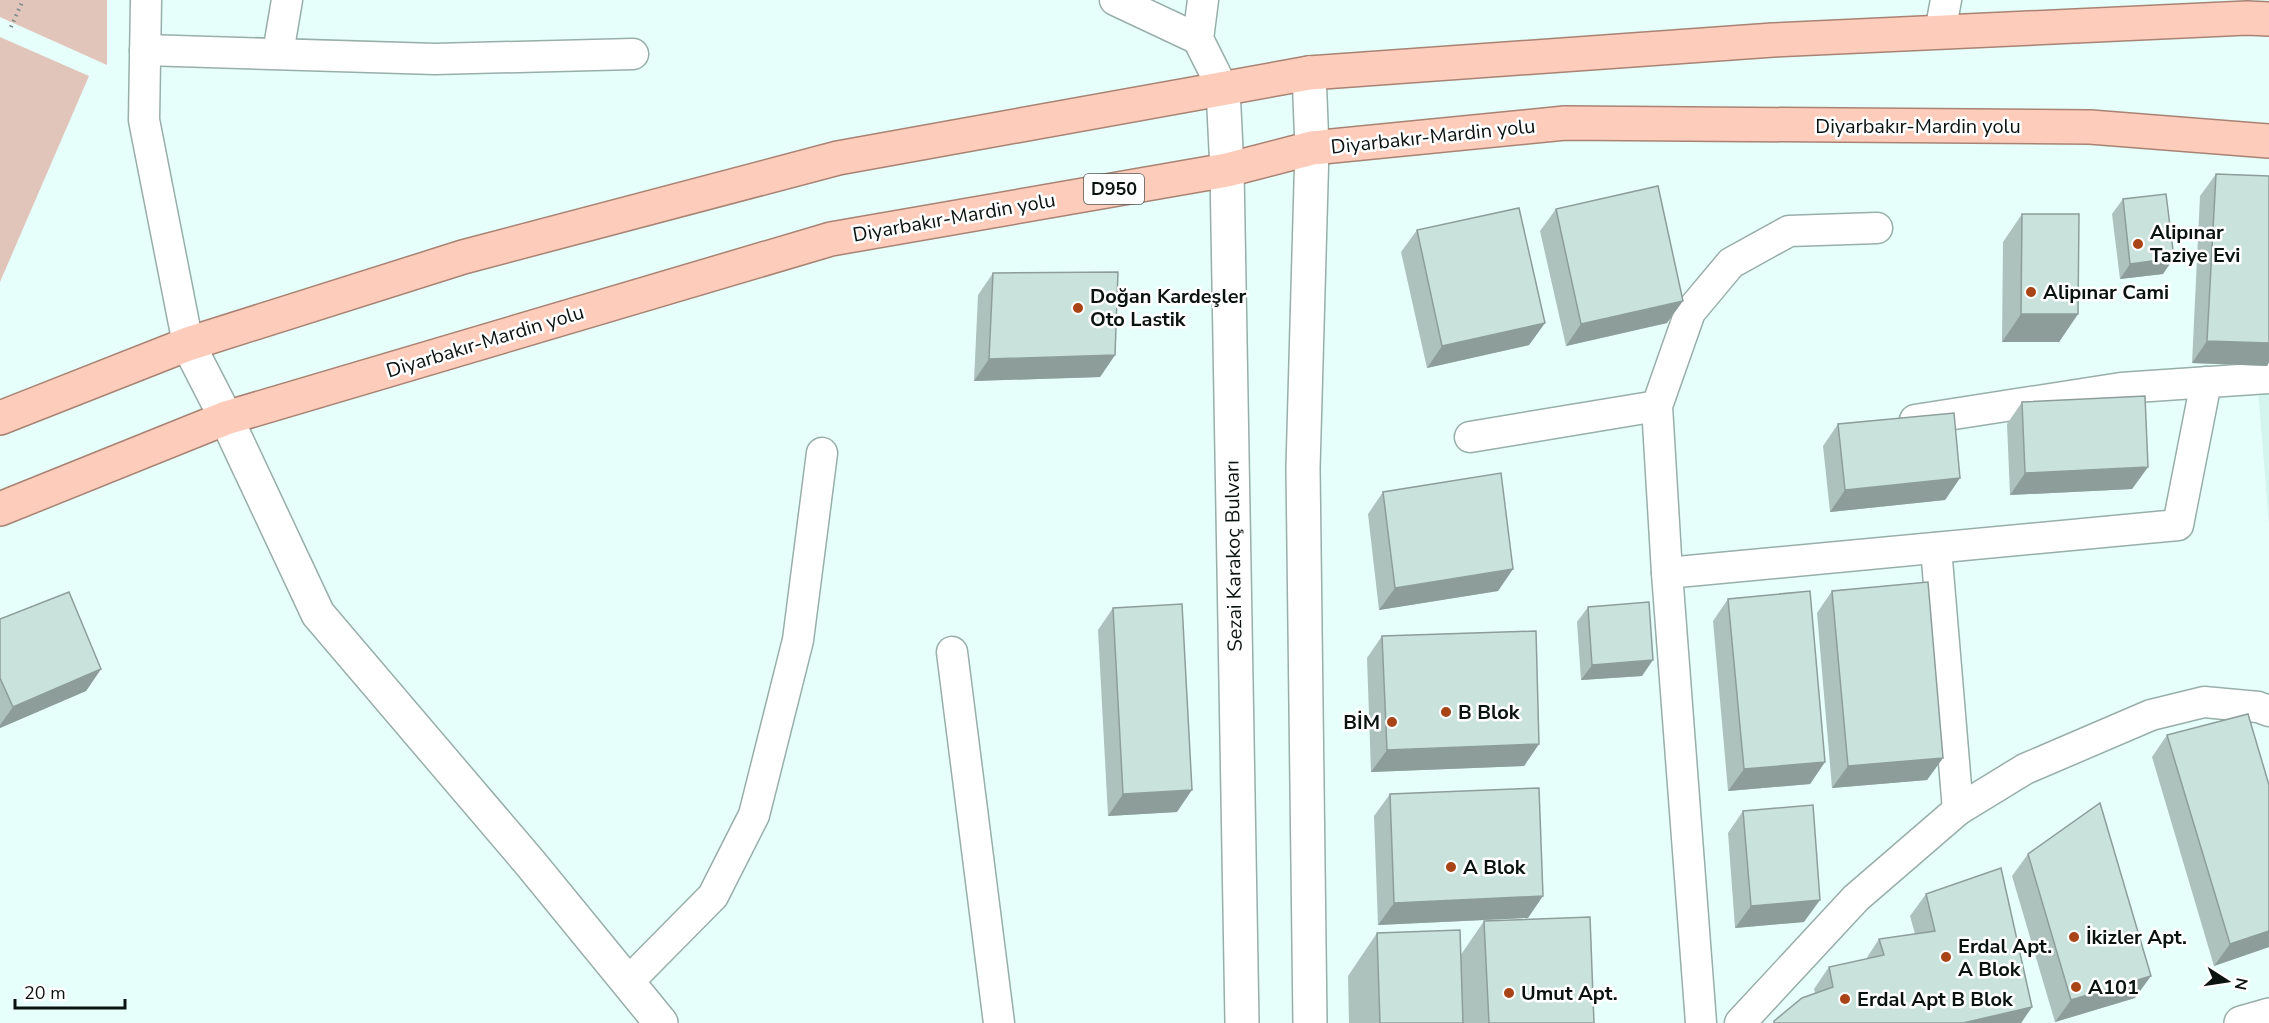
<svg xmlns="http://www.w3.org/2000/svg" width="2269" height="1023" font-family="'Nunito Sans',sans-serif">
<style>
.built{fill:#d3f5ed}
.green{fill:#e1c5bb}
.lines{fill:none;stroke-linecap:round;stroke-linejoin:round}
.minor-casing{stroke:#98aea9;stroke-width:33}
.tertiary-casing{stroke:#98aea9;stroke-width:36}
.trunk-casing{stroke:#a88374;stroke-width:36}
.path{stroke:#798985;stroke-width:4;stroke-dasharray:1.5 4.5;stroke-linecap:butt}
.minor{stroke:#fff;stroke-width:30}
.tertiary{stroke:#fff;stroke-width:33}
.trunk{stroke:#feccbb;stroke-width:33}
.wall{fill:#aec2bd}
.shaded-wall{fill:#8d9e9a}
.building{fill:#cae2dc;stroke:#8d9e9a;stroke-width:1.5}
.poi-dot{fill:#a84415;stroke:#fff;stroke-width:2}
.labels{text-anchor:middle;stroke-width:5;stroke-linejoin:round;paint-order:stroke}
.shield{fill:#fff;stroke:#545a58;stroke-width:1.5}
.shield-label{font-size:18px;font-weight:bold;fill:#0b1311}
.street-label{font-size:20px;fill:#0b1311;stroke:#fff}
.poi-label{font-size:20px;font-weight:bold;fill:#0b1311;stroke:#fff;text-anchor:start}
</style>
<rect width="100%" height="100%" fill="#e7fffa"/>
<polygon class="built" points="2258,391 2269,391 2269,524"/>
<g class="green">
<polygon points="0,0 107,0 107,65 0,17"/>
<polygon points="0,37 89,76 0,282"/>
</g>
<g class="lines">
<g class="minor-casing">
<g id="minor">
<polyline points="146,0 144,120 188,344"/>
<polyline points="1115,0 1198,39"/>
<polyline points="1203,0 1198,39 1223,89"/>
<polyline points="1940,32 1946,0"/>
<polyline points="145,50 435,59 633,54"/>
<polyline points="278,53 287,0"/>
<polyline points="1915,420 2121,388 2269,378"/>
<polyline points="1470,437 1657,406"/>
<polyline points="1936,548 1958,810"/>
<polyline points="1667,573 2178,525 2206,382"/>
<polyline points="952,652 999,1023"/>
<polyline points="628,982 713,896 754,815 798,640 822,453"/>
<polyline points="1701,1023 1667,573 1657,406 1690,312 1731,263 1789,231 1877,228"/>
<polyline points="1740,1023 1856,898 1958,810 2025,769 2151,715 2204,702 2258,707 2269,711"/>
</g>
</g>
<g class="tertiary-casing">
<g id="tertiary">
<polyline points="1309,73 1312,148 1303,468 1310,1023"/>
<polyline points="1223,89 1227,170 1242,1023"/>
<polyline points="188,344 226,418 318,614 531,864 661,1023"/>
<polyline points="2241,1023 2269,1015"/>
</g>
</g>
<g class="trunk-casing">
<g id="trunk">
<polyline points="0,418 188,344 463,257 838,158 1309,73 1773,40 2247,18 2269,19"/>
<polyline points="0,509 226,418 831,239 1227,170 1312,148 1565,123 2090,127 2269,141"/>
</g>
</g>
<polyline class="path" points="11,27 23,0"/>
<use href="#minor" class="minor"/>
<use href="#tertiary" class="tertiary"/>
<use href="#trunk" class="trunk"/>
</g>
<g class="wall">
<polygon points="2216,174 2269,176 2269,362 2267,366 2192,363 2200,196"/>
<polygon points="2123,199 2163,274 2120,279 2112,214"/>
<polygon points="1556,209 1667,323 1566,346 1540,231"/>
<polygon points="2022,214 2078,314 2059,342 2002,342 2003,242"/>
<polygon points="1417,230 1545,323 1529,345 1427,368 1401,252"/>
<polygon points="993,273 1115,355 1100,377 974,381 978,295"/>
<polygon points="2022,402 2148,467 2132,489 2010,495 2007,424"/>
<polygon points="1838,424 1960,478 1945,500 1830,512 1823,446"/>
<polygon points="1383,492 1513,569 1498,591 1379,610 1368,514"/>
<polygon points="1832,591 1943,758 1927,780 1832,788 1817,613"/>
<polygon points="1728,599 1825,762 1810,784 1728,791 1713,621"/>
<polygon points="1588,607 1642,676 1581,680 1577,622"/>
<polygon points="1113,608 1177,812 1108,816 1098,630"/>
<polygon points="0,619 101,669 86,691 0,728"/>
<polygon points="1382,636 1539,744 1524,766 1371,772 1367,658"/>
<polygon points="2167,735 2269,785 2269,947 2214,966 2152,757"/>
<polygon points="1390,794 1528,918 1378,925 1374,816"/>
<polygon points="1743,811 1804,922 1735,928 1728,833"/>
<polygon points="2028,854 2135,998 2055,1022 2012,876"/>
<polygon points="1926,894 2032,1007 2021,1023 1773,1023 1815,993 1814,989 1829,967 1866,959 1879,939 1915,934 1910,916"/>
<polygon points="1484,921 1594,1023 1349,1023 1348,976 1377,933 1460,956"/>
</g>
<g class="shaded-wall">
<polygon points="2174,258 2163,274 2120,279 2130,264"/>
<polygon points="1683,301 1667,323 1566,346 1581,324"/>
<polygon points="2021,314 2078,314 2059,342 2002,342"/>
<polygon points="1545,323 1529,345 1427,368 1442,346"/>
<polygon points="2207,341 2269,343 2269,362 2267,366 2192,363"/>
<polygon points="1115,355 1100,377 974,381 989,359"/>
<polygon points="2148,467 2132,489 2010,495 2025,473"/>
<polygon points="1960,478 1945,500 1830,512 1845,490"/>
<polygon points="1513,569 1498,591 1379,610 1395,588"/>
<polygon points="1653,660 1642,676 1581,680 1592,665"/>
<polygon points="101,669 86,691 0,728 0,725 13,707"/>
<polygon points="1539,744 1524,766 1371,772 1387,750"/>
<polygon points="1943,758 1927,780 1832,788 1848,766"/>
<polygon points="1825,762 1810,784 1728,791 1744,769"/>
<polygon points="1192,790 1177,812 1108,816 1123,794"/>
<polygon points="1543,896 1528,918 1378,925 1394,903"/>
<polygon points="1820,900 1804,922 1735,928 1751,906"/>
<polygon points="2269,931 2269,947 2214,966 2230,944"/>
<polygon points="2151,976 2135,998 2055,1022 2071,1000"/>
<polygon points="2032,1007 2021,1023 1963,1023"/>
</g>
<g class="building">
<polygon points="2216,174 2269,176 2269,343 2207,341"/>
<polygon points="1658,186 1683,301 1581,324 1556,209"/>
<polygon points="2166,194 2174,258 2130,264 2123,199"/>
<polygon points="1519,208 1545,323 1442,346 1417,230"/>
<polygon points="2022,214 2079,214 2078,314 2021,314"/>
<polygon points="1118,272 1115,355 989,359 993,273"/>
<polygon points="2145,396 2148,467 2025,473 2022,402"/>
<polygon points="1954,413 1960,478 1845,490 1838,424"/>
<polygon points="1501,473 1513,569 1395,588 1383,492"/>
<polygon points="1928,582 1943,758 1848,766 1832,591"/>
<polygon points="1810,591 1825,762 1744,769 1728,599"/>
<polygon points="69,592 101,669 13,707 0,678 0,619"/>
<polygon points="1649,602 1653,660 1592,665 1588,607"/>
<polygon points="1182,604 1192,790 1123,794 1113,608"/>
<polygon points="1536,631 1539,744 1387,750 1382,636"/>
<polygon points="2248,714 2269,785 2269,931 2230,944 2167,735"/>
<polygon points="1539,788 1543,896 1394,903 1390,794"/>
<polygon points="2100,803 2151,976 2071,1000 2028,854"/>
<polygon points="1813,805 1820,900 1751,906 1743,811"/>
<polygon points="2001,868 2032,1007 1963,1023 1774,1023 1774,1021 1802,998 1833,987 1829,967 1884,955 1879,939 1935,931 1926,894"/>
<polygon points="1590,917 1594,1023 1489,1023 1484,921"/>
<polygon points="1460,930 1463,1023 1380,1023 1377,933"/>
</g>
<g class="poi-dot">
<circle cx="2138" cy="244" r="6"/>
<circle cx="2031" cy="292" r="6"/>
<circle cx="1078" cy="308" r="6"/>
<circle cx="1446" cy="712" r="6"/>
<circle cx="1392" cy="722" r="6"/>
<circle cx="1451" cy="867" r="6"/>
<circle cx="2074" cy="937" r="6"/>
<circle cx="1946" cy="957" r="6"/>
<circle cx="2076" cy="987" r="6"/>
<circle cx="1509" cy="993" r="6"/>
<circle cx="1845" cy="999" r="6"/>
</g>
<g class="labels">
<rect class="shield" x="1084" y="174" width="60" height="30" rx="4.5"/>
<g class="shield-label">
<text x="1114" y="195">D950</text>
</g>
<g class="street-label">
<text x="1918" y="133">Diyarbakır-Mardin yolu</text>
<text transform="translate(1433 136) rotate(-6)" y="7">Diyarbakır-Mardin yolu</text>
<text transform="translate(954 217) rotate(-10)" y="7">Diyarbakır-Mardin yolu</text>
<text transform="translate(485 341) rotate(-17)" y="7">Diyarbakır-Mardin yolu</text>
<text transform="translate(1233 556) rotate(-91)" y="7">Sezai Karakoç Bulvarı</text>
</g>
<g class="poi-label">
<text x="2150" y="239">Alipınar<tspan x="2150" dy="23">Taziye Evi</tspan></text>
<text x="2043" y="299">Alipınar Cami</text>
<text x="1090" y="303">Doğan Kardeşler<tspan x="1090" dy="23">Oto Lastik</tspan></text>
<text x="1458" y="719">B Blok</text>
<text x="1380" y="729" text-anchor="end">BİM</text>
<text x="1463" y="874">A Blok</text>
<text x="2086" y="944">İkizler Apt.</text>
<text x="1958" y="953">Erdal Apt.<tspan x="1958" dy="23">A Blok</tspan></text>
<text x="2088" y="994">A101</text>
<text x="1521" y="1000">Umut Apt.</text>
<text x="1857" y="1006">Erdal Apt B Blok</text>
</g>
</g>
<g transform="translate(2227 981) rotate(102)" stroke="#ffffff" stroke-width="4.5" paint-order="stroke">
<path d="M0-4.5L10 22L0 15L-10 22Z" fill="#0b1311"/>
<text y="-9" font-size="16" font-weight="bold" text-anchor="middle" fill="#0b1311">N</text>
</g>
<path d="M15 999v9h110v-9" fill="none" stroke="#0b1311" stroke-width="3"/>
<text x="24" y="999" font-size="18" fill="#0b1311" stroke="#ffffff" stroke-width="4.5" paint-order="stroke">20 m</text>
</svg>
